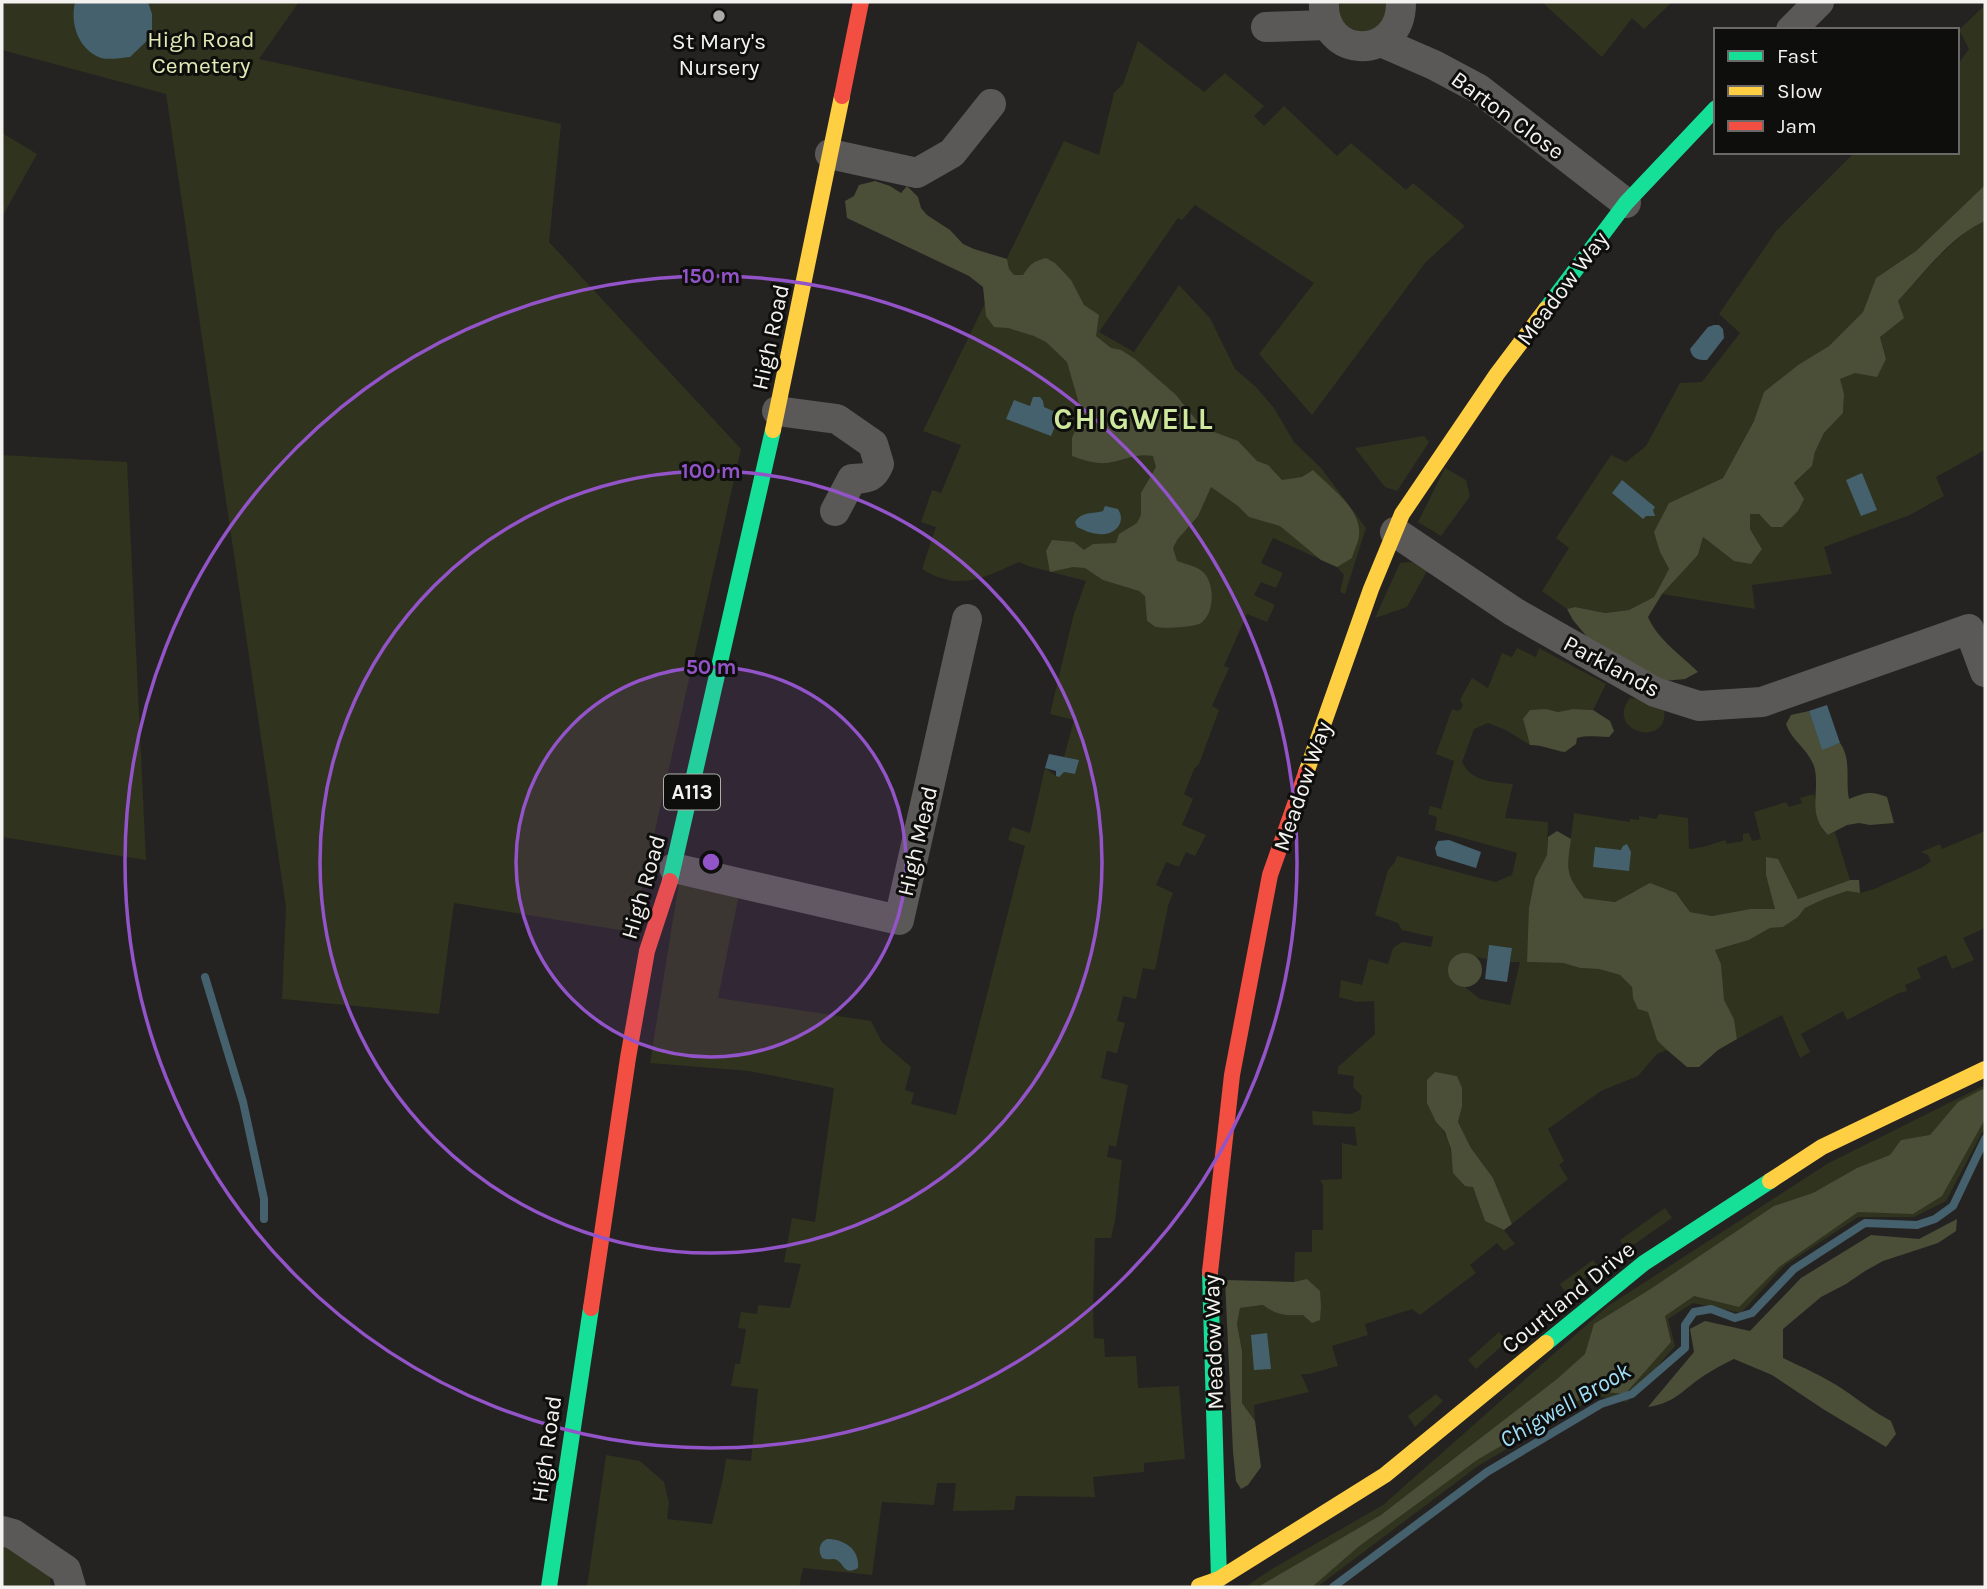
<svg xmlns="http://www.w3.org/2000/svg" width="1987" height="1589" font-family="Karla,sans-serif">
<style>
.green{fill:#30331e;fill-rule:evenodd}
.forest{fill:#4b4f38}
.water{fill:#45616d}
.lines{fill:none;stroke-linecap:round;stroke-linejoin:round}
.stream{stroke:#45616d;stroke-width:8}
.street{stroke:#5b5957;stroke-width:30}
.fast{stroke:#16e098;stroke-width:16}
.slow{stroke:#ffcf43;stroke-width:16}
.jam{stroke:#f24e42;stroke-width:16}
.ring{fill:none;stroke:#9354c9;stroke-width:3.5}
.poi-dot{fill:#abaaa7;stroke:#0e0e0c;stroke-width:2.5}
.labels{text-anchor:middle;stroke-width:6;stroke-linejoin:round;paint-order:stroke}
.shield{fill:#0e0e0c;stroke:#aeaeab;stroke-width:2}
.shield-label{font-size:21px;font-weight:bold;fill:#f3f2ef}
.park-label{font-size:23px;fill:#e0ebb5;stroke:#0e0e0c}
.poi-label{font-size:23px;fill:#f3f2ef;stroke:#0e0e0c}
.street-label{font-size:23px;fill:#f3f2ef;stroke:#0e0e0c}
.water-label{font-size:24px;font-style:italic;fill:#a0def7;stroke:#0e0e0c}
.district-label{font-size:30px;font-weight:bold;letter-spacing:2px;fill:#cee89e;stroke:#0e0e0c}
.centre{fill:#9354c9;stroke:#0e0e0c;stroke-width:3.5}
.ring-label{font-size:21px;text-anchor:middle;font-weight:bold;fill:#9354c9;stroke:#0e0e0c;stroke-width:6;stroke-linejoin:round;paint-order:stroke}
</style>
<rect width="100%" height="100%" fill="#252321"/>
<g class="green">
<polygon points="2,2 299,2 259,59 561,124 549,242 741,449 632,932 454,903 439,1014 282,999 286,907 166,94 2,50"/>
<path d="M 1336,2 L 1387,2 C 1387,24 1380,28 1360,34 L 1339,20 Z"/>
<polygon points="1542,2 1672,2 1644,29 1632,18 1602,57"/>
<polygon points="1985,5 1985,185 1916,251 1876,278 1863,312 1829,346 1798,365 1765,392 1754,421 1723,478 1669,503 1660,552 1669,569 1654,597 1630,610 1605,613 1575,607 1567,609 1542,591 1569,548 1556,538 1611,455 1626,462 1646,446 1680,383 1702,382 1740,333 1719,314 1777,230 1855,152 1957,152 1957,66 1969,49 1959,30"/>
<path d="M 1138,41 L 1204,92 L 1225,73 L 1264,106 L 1254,116 L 1264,126 L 1284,106 L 1337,156 L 1351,143 L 1406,190 L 1413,183 L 1465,226 L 1425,263 L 1312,415 L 1259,354 L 1314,283 L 1195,205 L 1182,220 L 1178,218 L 1099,332 L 1134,352 L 1179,285 L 1210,318 L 1235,369 L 1255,386 L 1274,408 L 1294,442 L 1321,468 L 1366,528 L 1345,594 L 1340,592 L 1344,575 L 1337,567 L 1273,538 L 1261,563 L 1283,573 L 1276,588 L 1261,582 L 1254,595 L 1275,605 L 1267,622 L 1247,614 L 1224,666 L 1229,668 L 1212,706 L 1219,710 L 1199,764 L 1194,769 L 1184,794 L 1193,799 L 1182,825 L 1206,835 L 1195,856 L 1186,852 L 1179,867 L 1166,862 L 1156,885 L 1173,893 L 1168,906 L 1155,970 L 1143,968 L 1136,999 L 1123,996 L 1117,1021 L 1125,1023 L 1117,1053 L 1107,1051 L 1101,1078 L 1128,1085 L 1116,1147 L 1109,1145 L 1107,1157 L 1122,1160 L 1115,1221 L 1111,1238 L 1095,1238 L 1093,1307 L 1094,1338 L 1104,1339 L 1105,1357 L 1136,1356 L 1138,1388 L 1179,1386 L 1185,1459 L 1144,1463 L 1144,1472 L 1093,1477 L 1095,1497 L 1016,1496 L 1014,1510 L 953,1511 L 956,1483 L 937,1483 L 934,1505 L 882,1502 L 872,1575 L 803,1568 L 799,1587 L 587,1587 L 606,1455 L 640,1461 L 664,1482 L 669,1503 L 667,1519 L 712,1524 L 723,1478 L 726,1459 L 751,1461 L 758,1389 L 731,1386 L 735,1364 L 740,1364 L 746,1329 L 738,1328 L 741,1312 L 757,1314 L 758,1305 L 790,1308 L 801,1264 L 784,1262 L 792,1218 L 815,1222 L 834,1088 L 749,1071 L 650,1063 L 681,870 L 741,884 L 718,998 L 871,1021 L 882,1042 L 911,1067 L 905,1090 L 914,1093 L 911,1104 L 956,1115 L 1025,846 L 1008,840 L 1012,827 L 1030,833 L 1045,768 L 1056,776 L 1064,772 L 1075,774 L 1078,761 L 1064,757 L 1074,720 L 1050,714 L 1073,617 L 1086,581 L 1028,566 L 1019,562 C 983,578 959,592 922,569 L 936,527 L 921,522 L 932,490 L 941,493 L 961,445 L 923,431 L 1064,141 L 1099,155 L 1114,93 L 1123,84 Z"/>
<polygon points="2,133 37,154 2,217"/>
<polygon points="1985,221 1985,450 1936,477 1944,496 1910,515 1824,547 1832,574 1752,585 1755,609 1662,594 1698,555 1703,537 1734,561 1762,549 1750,529 1750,514 1759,514 1771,527 1794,484 1812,466 1815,452 1824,433 1843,413 1844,394 1839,379 1886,359 1880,337 1898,301 1938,257 1972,226"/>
<polygon points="1424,436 1429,442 1397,491 1385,487 1355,448"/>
<polygon points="2,455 127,462 146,860 2,837"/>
<polygon points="1445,468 1466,480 1470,496 1441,536 1418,522"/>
<polygon points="1412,562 1427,571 1407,607 1375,618 1400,563"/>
<path d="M 1517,648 L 1536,657 L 1539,648 L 1606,684 L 1593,710 L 1573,709 L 1558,712 L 1546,709 L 1523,719 L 1530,745 L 1506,730 L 1488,723 L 1474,729 L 1462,762 C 1471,782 1494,782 1513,784 L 1505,818 L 1548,822 L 1547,855 L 1535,878 L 1527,962 L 1563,963 L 1580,968 L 1599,969 L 1620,975 L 1632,987 L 1633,998 L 1648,1012 L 1657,1039 L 1667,1050 L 1657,1054 L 1638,1076 L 1601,1091 L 1548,1129 L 1564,1161 L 1559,1165 L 1568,1179 L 1512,1224 L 1493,1178 L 1471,1148 L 1458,1122 C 1462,1105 1464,1092 1457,1076 L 1435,1073 L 1436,1122 C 1451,1138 1451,1152 1454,1173 L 1473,1187 L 1485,1221 L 1504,1230 L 1515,1244 L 1504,1251 L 1497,1243 L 1470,1265 L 1476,1273 L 1420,1315 L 1412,1309 L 1365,1324 L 1368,1335 L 1332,1346 L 1338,1366 L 1309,1374 L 1301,1374 L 1309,1392 L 1254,1405 L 1255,1421 L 1242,1403 L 1242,1351 L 1237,1324 L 1240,1308 L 1263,1305 C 1276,1315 1287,1316 1303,1315 L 1307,1280 L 1294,1282 L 1295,1252 L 1312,1252 L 1312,1230 L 1323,1230 L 1323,1185 L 1320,1180 L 1342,1179 L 1342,1143 L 1357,1146 L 1355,1127 L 1313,1125 L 1312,1111 L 1351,1114 L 1360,1110 L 1362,1096 L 1353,1087 L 1354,1076 L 1338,1074 L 1338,1067 L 1375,1034 L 1374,1001 L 1357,1002 L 1339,997 L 1341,980 L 1362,985 L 1369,959 L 1388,964 L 1393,948 L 1402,942 L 1431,947 L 1433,937 L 1402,930 L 1398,923 L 1375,915 L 1388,870 L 1395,862 L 1397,856 L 1495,882 L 1512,875 L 1517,853 L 1435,830 L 1437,817 L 1428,814 L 1430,806 L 1441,809 L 1454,761 L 1436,754 L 1452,709 L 1457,711 L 1461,709 L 1463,705 L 1460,700 L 1472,678 L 1488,688 L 1502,653 L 1512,657 ZM 1489,946 L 1512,948 L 1510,962 L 1520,962 L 1510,1005 L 1480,999 L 1465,987 L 1455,983 L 1449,974 C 1453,945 1466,956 1487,959 Z"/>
<path d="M 1630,698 L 1663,702 C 1676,752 1602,733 1630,698 Z"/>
<polygon points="1814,794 1823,830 1828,835 1835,832 1850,880 1798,899 1767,857 1766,875 1776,909 1750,909 1712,916 1690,912 1676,893 1634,891 1615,902 1584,898 1570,880 1568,862 1574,813 1630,822 1630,819 1639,820 1639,816 1656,819 1659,814 1688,818 1689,849 1703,847 1725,840 1727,844 1743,841 1743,834 1749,833 1752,841 1761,839 1754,812 1786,802 1789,807 1802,803 1800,798"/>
<polygon points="1985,831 1985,928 1963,938 1974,960 1952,969 1946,955 1917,968 1921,978 1905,985 1907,991 1899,993 1847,1020 1843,1011 1801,1034 1810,1052 1800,1058 1782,1015 1737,1039 1734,1019 1723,1000 1721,964 1715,950 1749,940 1770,928 1783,927 1798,917 1805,908 1824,899 1847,891 1860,893 1874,889 1923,867 1931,861 1928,855 1921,852 1940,844 1942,849"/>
<polygon points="1985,1085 1985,1127 1946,1201 1914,1217 1858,1217 1784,1266 1741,1313 1693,1303 1668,1319 1675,1346 1627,1402 1597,1396 1478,1466 1317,1587 1245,1587 1272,1569 1383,1505 1608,1306 1827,1164"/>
<polygon points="1665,1208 1672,1218 1626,1250 1620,1240"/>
<polygon points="1593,1260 1599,1268 1566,1293 1560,1284"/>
<polygon points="1499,1332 1507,1341 1476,1369 1468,1360"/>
<polygon points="1436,1394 1443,1401 1415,1427 1408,1416"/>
<polygon points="2,1540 50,1572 50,1587 2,1587"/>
</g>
<g class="forest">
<path d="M 875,181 L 890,186 L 901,193 L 907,186 L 918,197 L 921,208 L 927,215 L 950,230 L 963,244 L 974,249 L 1007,259 L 1009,269 L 1014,275 L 1023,275 C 1030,264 1034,261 1046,258 L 1055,263 L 1071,280 L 1084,305 L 1099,315 L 1096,336 L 1111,348 L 1121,350 L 1135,359 L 1176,395 L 1197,421 L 1209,430 L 1238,441 L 1257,461 L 1268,465 L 1282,480 L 1302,477 L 1313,470 C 1330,488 1362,508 1359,536 C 1358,543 1354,551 1352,558 L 1337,567 L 1321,560 L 1280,526 L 1249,517 L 1238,506 L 1211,487 L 1198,516 L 1177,540 L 1173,548 L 1177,561 C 1185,564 1197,566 1203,572 C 1215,583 1215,613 1201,623 C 1195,627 1164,629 1156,627 C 1155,627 1149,622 1147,621 L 1145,596 L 1139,591 L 1103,580 L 1085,568 L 1073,567 L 1050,572 L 1046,551 L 1052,540 L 1074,542 L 1084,550 L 1093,544 L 1116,543 L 1119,534 L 1137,523 L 1141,515 L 1141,493 L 1156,467 L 1153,456 C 1134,453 1124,461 1107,463 C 1095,464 1083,460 1072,456 L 1072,438 L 1082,414 L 1067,362 L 1046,342 L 1034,336 L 1008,328 L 994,327 L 986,316 L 983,287 L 969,276 L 847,218 L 845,201 L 854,196 L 859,185 Z"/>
<path d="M 1985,185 L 1985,221 C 1952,235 1923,274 1898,301 L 1904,318 L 1880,337 L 1886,359 L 1877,377 L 1855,373 L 1840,379 L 1844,394 L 1843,413 L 1824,433 L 1815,452 L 1812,466 L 1794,483 L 1804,499 L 1798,511 L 1782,527 L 1771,527 L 1759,514 L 1750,514 L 1750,529 L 1762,549 L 1751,564 L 1734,561 L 1703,537 L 1698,555 L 1662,594 L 1648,617 C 1658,640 1681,655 1698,672 L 1685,679 L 1664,681 L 1588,638 L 1573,620 L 1567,609 L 1575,607 L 1605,613 L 1629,610 L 1654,597 L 1669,569 L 1660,552 L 1654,532 L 1669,503 L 1723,478 L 1754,421 L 1764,392 L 1798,365 L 1829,346 L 1863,312 L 1876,278 L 1916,251 Z"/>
<path d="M 1546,709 L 1558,712 L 1573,709 L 1593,710 L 1610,721 L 1614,731 L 1609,737 C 1597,737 1588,735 1577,738 L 1576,744 L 1565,752 C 1552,750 1543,745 1530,745 L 1523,719 L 1530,710 Z"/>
<path d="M 1809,711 L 1822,749 L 1840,743 C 1852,760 1845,780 1849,799 C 1865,793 1869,790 1887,797 L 1894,823 L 1870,825 L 1859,823 L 1847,825 L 1828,835 C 1806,814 1821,791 1814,766 C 1808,749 1791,740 1786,724 L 1791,715 Z"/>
<path d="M 1557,831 L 1571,839 C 1567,869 1565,874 1584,898 L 1615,902 L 1650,883 L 1676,893 L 1690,912 L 1712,916 L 1750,909 L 1775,909 L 1766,875 L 1766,857 L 1778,859 L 1798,899 L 1850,880 L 1859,880 L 1860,893 L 1847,891 L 1824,899 L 1805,908 L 1798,917 L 1783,927 L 1770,928 L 1749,940 L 1715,950 L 1721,964 L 1724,1000 L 1734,1019 L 1737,1039 L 1718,1050 L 1699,1067 L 1687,1067 L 1667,1050 L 1657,1040 L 1648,1012 L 1638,1009 L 1633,998 L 1632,987 L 1620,975 L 1599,969 L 1580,968 L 1563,963 L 1527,962 L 1529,908 L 1535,878 L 1547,855 L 1548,837 Z"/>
<circle cx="1465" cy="970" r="17"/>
<polygon points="1435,1072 1457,1076 1462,1088 1462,1106 1458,1122 1471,1148 1493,1178 1512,1224 1504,1230 1485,1221 1473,1187 1465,1186 1453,1173 1451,1149 1445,1132 1436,1122 1427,1103 1427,1080"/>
<polygon points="1985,1088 1985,1119 1942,1196 1913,1214 1858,1212 1779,1267 1739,1307 1694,1296 1665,1316 1671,1342 1625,1394 1595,1391 1477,1460 1358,1547 1312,1587 1258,1587 1381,1515 1557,1379 1585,1354 1594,1324 1649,1290 1774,1206 1813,1193 1857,1168 1890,1155 1901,1140 1930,1135 1958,1102"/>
<path d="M 1957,1219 L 1956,1231 L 1938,1243 L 1883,1261 L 1865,1271 L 1846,1284 L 1821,1297 L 1783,1329 L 1783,1358 C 1804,1368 1825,1377 1844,1390 C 1860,1401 1874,1412 1891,1421 L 1896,1434 L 1886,1447 L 1823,1409 L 1772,1375 L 1734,1359 C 1726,1363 1717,1367 1710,1372 C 1684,1387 1679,1402 1648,1407 L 1694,1352 L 1690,1329 L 1705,1321 L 1750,1331 L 1801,1278 L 1871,1235 L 1919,1239 Z"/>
<path d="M 1307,1279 L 1320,1291 L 1321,1307 L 1320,1320 L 1312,1323 L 1303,1315 C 1287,1316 1276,1315 1263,1305 L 1240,1308 L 1237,1324 L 1242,1351 L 1242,1403 L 1255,1421 L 1261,1467 L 1248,1485 L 1241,1489 L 1236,1481 L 1233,1452 L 1225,1280 L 1294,1282 Z"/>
</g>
<g class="water">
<path d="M 75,2 L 148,2 L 152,14 L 152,36 L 130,57 C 121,58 109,60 101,58 C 78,49 70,24 75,2 Z"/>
<path d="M 1714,325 L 1719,325 L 1723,329 L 1724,338 L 1707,360 C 1698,360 1692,359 1690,349 L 1708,327 Z"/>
<polygon points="1033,397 1040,397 1043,401 1044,407 1060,414 1051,436 1006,419 1014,400 1030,406"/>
<polygon points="1862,473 1877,510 1861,516 1846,480"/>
<polygon points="1622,480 1655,507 1653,510 1655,516 1646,516 1643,519 1612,493"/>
<path d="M 1105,506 L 1118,509 C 1127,523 1114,536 1099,534 C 1091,534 1084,530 1077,527 L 1075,522 C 1082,511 1093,514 1103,511 Z"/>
<polygon points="1827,705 1840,743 1822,750 1809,711"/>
<polygon points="1049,754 1079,760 1075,774 1064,772 1059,777 1056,776 1056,771 1045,768"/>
<polygon points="1449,840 1481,852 1476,868 1437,856 1435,848 1438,841"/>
<polygon points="1627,844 1631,852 1629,871 1593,867 1595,847 1621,850 1623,846"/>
<polygon points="1489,945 1512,948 1507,982 1485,979"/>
<polygon points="1267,1333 1271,1369 1254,1370 1251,1335"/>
<path d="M 827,1539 C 844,1539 860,1549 858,1568 C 842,1577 845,1561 834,1559 C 830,1559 826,1560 822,1558 C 818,1551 819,1542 827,1539 Z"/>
</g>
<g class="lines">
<g class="stream">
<polyline points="205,977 243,1102 264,1199 264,1219"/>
<polyline points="1333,1587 1487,1472 1601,1404 1632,1394 1685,1348 1685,1325 1694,1312 1711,1309 1735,1318 1752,1313 1794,1269 1865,1223 1917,1225 1935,1219 1953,1206 1985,1139"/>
</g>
<g class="street">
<path d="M 1324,2 C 1321,60 1402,62 1401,2"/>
<polyline points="1266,27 1328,25"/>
<polyline points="1791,30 1819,2"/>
<polyline points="1381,42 1434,65 1479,89 1626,203"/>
<polyline points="830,154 917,173 952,153 991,104"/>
<path d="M 777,411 L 837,419 L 873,444 L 879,464 C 873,479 867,478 852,479 L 835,511"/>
<polyline points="1395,532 1514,612 1655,692 1699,706 1762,702 1969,629 1985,672"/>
<polyline points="674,868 899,920 967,619"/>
<polyline points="2,1531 13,1534 66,1570 71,1587"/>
</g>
<g class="fast">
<polyline points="1546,309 1626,203 1716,108"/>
<polyline points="670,881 773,430"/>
<polyline points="1210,1272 1219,1579"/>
<polyline points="1546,1343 1644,1263 1770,1181"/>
<polyline points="549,1587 591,1308"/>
</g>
<g class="slow">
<polyline points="773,430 842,96"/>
<polyline points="1306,773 1371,589 1402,514 1497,374 1546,309"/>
<polyline points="1770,1181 1822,1147 1985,1069"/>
<polyline points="1199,1586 1219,1579 1385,1475 1546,1343"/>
</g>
<g class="jam">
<polyline points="842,96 861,2"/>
<polyline points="1210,1272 1232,1075 1270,875 1306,773"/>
<polyline points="591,1308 628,1058 647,951 670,881"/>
</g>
</g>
<circle cx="711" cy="862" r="195" fill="#9354c9" fill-opacity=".12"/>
<g class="ring">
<circle cx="711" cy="862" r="195"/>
<circle cx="711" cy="862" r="391"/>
<circle cx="711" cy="862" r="586"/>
</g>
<circle class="poi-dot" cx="719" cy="16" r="7"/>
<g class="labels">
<rect class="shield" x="664" y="774.5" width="56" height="35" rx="5"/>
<g class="shield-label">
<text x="692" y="799">A113</text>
</g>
<g class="park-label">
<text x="201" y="47">High Road<tspan x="201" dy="26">Cemetery</tspan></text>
</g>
<g class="poi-label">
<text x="719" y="49">St Mary's<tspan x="719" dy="26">Nursery</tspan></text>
</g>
<g class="street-label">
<text transform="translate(1508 115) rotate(36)" y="8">Barton Close</text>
<text transform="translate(1562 288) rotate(-53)" y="8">Meadow Way</text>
<text transform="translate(770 337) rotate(-78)" y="8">High Road</text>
<text transform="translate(1612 666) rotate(28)" y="8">Parklands</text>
<text transform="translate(1302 786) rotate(-71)" y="8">Meadow Way</text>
<text transform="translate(917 841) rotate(-77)" y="8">High Mead</text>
<text transform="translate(643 887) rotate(-74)" y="8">High Road</text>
<text transform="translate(1568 1297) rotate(-39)" y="8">Courtland Drive</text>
<text transform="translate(1213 1342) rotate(-92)" y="8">Meadow Way</text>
<text transform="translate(546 1449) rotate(-82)" y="8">High Road</text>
</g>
<g class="water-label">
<text transform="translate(1565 1405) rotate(-30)" y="8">Chigwell Brook</text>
</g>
<g class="district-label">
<text x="1134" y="429">CHIGWELL</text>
</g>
</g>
<circle cx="711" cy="862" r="10" class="centre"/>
<g class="ring-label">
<text x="711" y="283">150 m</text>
<text x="711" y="478">100 m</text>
<text x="711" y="674">50 m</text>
</g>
<rect width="1987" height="1589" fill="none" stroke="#f3f2ef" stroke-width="7"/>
<rect x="1714" y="28" width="245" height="126" fill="#0e0e0c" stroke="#6a6967" stroke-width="2"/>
<rect x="1728" y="51" width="35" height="10" fill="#16e098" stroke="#6a6967" stroke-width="2"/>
<text x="1777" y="63" font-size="21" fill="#f3f2ef">Fast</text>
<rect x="1728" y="86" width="35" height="10" fill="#ffcf43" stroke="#6a6967" stroke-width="2"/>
<text x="1777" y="98" font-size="21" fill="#f3f2ef">Slow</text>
<rect x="1728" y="121" width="35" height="10" fill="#f24e42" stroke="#6a6967" stroke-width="2"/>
<text x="1777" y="133" font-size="21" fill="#f3f2ef">Jam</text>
</svg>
